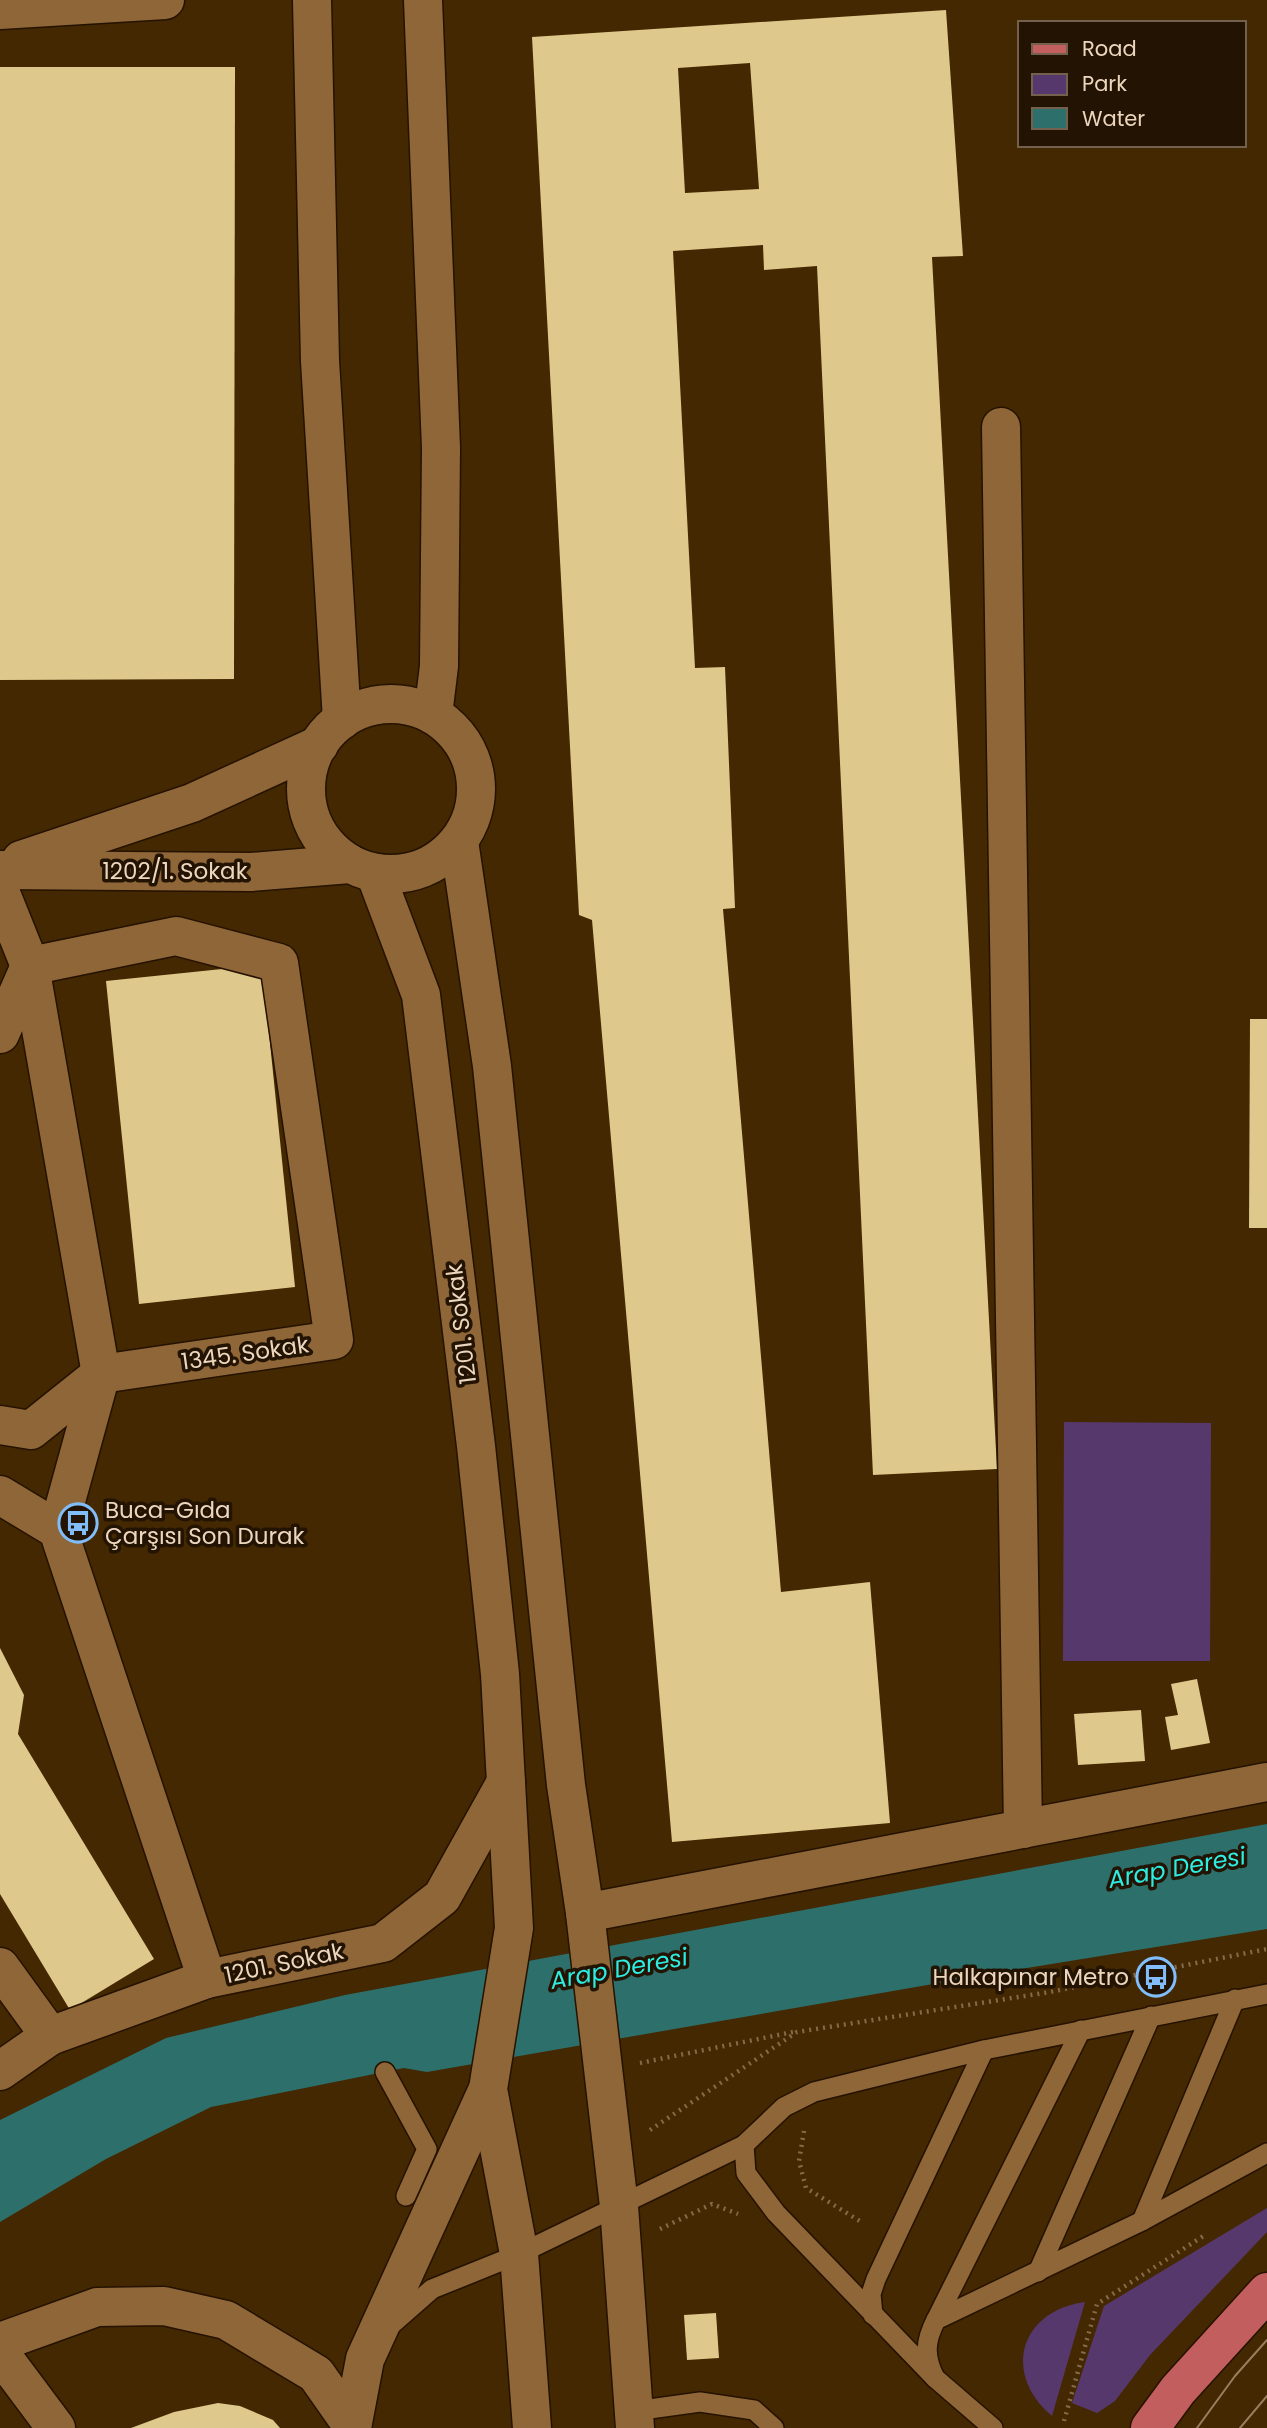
<svg xmlns="http://www.w3.org/2000/svg" width="1267" height="2428" font-family="Poppins,sans-serif">
<style>
.green{fill:#56386d}
.water{fill:#2d6f6b}
.building{fill:#dfc88c;fill-rule:evenodd}
.lines{fill:none;stroke-linecap:round;stroke-linejoin:round}
.service-casing{stroke:#251200;stroke-width:22}
.minor-casing{stroke:#251200;stroke-width:41}
.tertiary-casing{stroke:#251200;stroke-width:41}
.secondary-casing{stroke:#251200;stroke-width:41}
.primary-casing{stroke:#251200;stroke-width:41}
.path{stroke:#856a49;stroke-width:4.5;stroke-dasharray:2 5;stroke-linecap:butt}
.service{stroke:#8e6637;stroke-width:19}
.minor{stroke:#8e6637;stroke-width:38}
.tertiary{stroke:#8e6637;stroke-width:38}
.secondary{stroke:#8e6637;stroke-width:38}
.primary{stroke:#c25e5e;stroke-width:38}
.tram{stroke:#987f5f;stroke-width:2}
.labels{text-anchor:middle;stroke-width:7;stroke-linejoin:round;paint-order:stroke}
.street-label{font-size:23px;fill:#edd6be;stroke:#231302}
.poi-label{font-size:23px;fill:#edd6be;stroke:#231302;text-anchor:start}
.water-label{font-size:24px;font-style:italic;fill:#2dede3;stroke:#231302}
</style>
<rect width="100%" height="100%" fill="#442801"/>
<g class="green">
<polygon points="1064,1422 1211,1423 1210,1661 1063,1661"/>
<polygon points="1267,2208 1267,2232 1150,2355 1115,2401 1097,2413 1072,2403 1104,2306"/>
<path d="M 1085,2302 L 1052,2416 C 1002,2374 1019,2311 1085,2302 Z"/>
</g>
<polygon class="water" points="1267,1824 1267,1929 1008,1971 427,2072 404,2068 211,2107 106,2159 0,2222 0,2120 166,2038 345,1995"/>
<g class="building">
<path d="M 946,10 L 963,256 L 932,257 L 997,1469 L 873,1475 L 817,266 L 764,270 L 763,245 L 673,251 L 695,668 L 725,667 L 735,908 L 723,909 L 781,1592 L 870,1582 L 890,1823 L 672,1842 L 592,920 L 579,915 L 532,37 ZM 750,63 L 759,189 L 685,193 L 678,68 Z"/>
<polygon points="0,67 235,67 234,679 0,680"/>
<polygon points="262,965 295,1287 139,1304 106,981"/>
<polygon points="1250,1019 1267,1019 1267,1228 1249,1228"/>
<polygon points="0,1648 24,1695 18,1734 154,1959 70,2010 0,1894"/>
<polygon points="1197,1679 1210,1743 1171,1750 1165,1717 1178,1715 1171,1684"/>
<polygon points="1141,1710 1145,1761 1078,1765 1074,1714"/>
<polygon points="716,2313 719,2358 687,2360 684,2315"/>
<polygon points="218,2403 240,2406 273,2420 280,2428 131,2428 174,2412"/>
</g>
<g class="lines">
<g class="service-casing">
<g id="service">
<polyline points="385,2072 427,2149 406,2196"/>
<polyline points="744,2145 746,2173 776,2213 935,2378 993,2428"/>
<polyline points="1142,2221 1235,1999"/>
<polyline points="1038,2272 1151,2016"/>
<polyline points="873,2315 871,2294 876,2279 984,2050"/>
<polyline points="936,2320 1081,2030"/>
<polyline points="391,2325 432,2289 519,2254 744,2145 784,2107 814,2092 984,2050 1267,1994"/>
<path d="M 935,2378 C 924,2356 925,2341 936,2320 L 1142,2221 L 1267,2153"/>
<polyline points="635,2411 700,2402 754,2410 774,2428"/>
</g>
</g>
<g class="minor-casing">
<g id="minor">
<polyline points="0,10 165,0"/>
<polyline points="1001,427 1023,1829"/>
<polyline points="0,891 30,966 101,1374 58,1530"/>
<polyline points="0,1034 30,966 176,936 279,963 334,1340 101,1374"/>
<polyline points="0,1425 31,1430 101,1374"/>
<polyline points="0,1495 58,1530 207,1979"/>
<polyline points="585,1913 1267,1782"/>
<polyline points="0,1967 50,2036"/>
<polyline points="0,2071 50,2036 207,1979 383,1943 442,1897 506,1782"/>
<polyline points="0,2353 56,2428"/>
</g>
</g>
<g class="tertiary-casing">
<g id="tertiary">
<polyline points="21,860 192,803 319,745"/>
<polyline points="0,870 251,872 350,864"/>
</g>
</g>
<g class="secondary-casing">
<g id="secondary">
<polyline points="312,0 320,361 342,720"/>
<polyline points="423,0 441,448 439,666 433,715"/>
<circle cx="391" cy="789" r="85"/>
<polyline points="459,841 492,1066 566,1785 585,1913 619,2206 635,2428"/>
<polyline points="375,873 421,995 476,1446 500,1674 514,1928 488,2089 519,2254 532,2428"/>
<polyline points="0,2342 97,2307 164,2306 226,2320 316,2374 351,2424"/>
<polyline points="352,2428 365,2359 488,2089"/>
</g>
</g>
<g class="primary-casing">
<polyline id="primary" points="1150,2428 1178,2390 1267,2292"/>
</g>
<g class="path">
<polyline points="640,2063 793,2032"/>
<polyline points="650,2130 797,2032 1050,1992 1267,1949"/>
<polyline points="804,2131 799,2161 806,2188 863,2223"/>
<polyline points="660,2229 712,2204 738,2214"/>
<polyline points="1064,2421 1097,2304 1205,2235"/>
</g>
<use href="#service" class="service"/>
<use href="#minor" class="minor"/>
<use href="#tertiary" class="tertiary"/>
<use href="#secondary" class="secondary"/>
<use href="#primary" class="primary"/>
<g class="tram">
<polyline points="1197,2428 1235,2376 1267,2340"/>
<polyline points="1240,2428 1267,2396"/>
</g>
</g>
<defs>
<g id="bus-ring" transform="scale(2.0125)"><circle r="9.5" fill="#231302" stroke="#80bdfa" stroke-width="1.5"/><path d="M-5-6H5V4H4V6H2V4H-2V6H-4V4H-5ZM-3.5-4V0h7V-4ZM-3.5 1.2v1.5H-2V1.2ZM2 1.2v1.5H3.5V1.2Z" fill="#80bdfa"/></g>
</defs>
<g fill-rule="evenodd">
<use href="#bus-ring" x="78" y="1523"/>
<use href="#bus-ring" x="1156" y="1977"/>
</g>
<g class="labels">
<g class="street-label">
<text x="175" y="879">1202/1. Sokak</text>
<text transform="translate(461 1324) rotate(-97)" y="8">1201. Sokak</text>
<text transform="translate(245 1353) rotate(-8)" y="8">1345. Sokak</text>
<text transform="translate(284 1963) rotate(-12)" y="8">1201. Sokak</text>
</g>
<g class="poi-label">
<text x="105" y="1518">Buca-Gıda<tspan x="105" dy="26">Çarşısı Son Durak</tspan></text>
<text x="1129" y="1985" text-anchor="end">Halkapınar Metro</text>
</g>
<g class="water-label">
<text transform="translate(1177 1868) rotate(-10)" y="8">Arap Deresi</text>
<text transform="translate(619 1969) rotate(-10)" y="8">Arap Deresi</text>
</g>
</g>
<rect x="1018" y="21" width="228" height="126" fill="#231302" stroke="#74614d" stroke-width="2"/>
<rect x="1032" y="44" width="35" height="10" fill="#c25e5e" stroke="#74614d" stroke-width="2"/>
<text x="1082" y="56" font-size="21" fill="#edd6be">Road</text>
<rect x="1032" y="74" width="35" height="21" fill="#56386d" stroke="#74614d" stroke-width="2"/>
<text x="1082" y="91" font-size="21" fill="#edd6be">Park</text>
<rect x="1032" y="108" width="35" height="21" fill="#2d6f6b" stroke="#74614d" stroke-width="2"/>
<text x="1082" y="126" font-size="21" fill="#edd6be">Water</text>
</svg>
